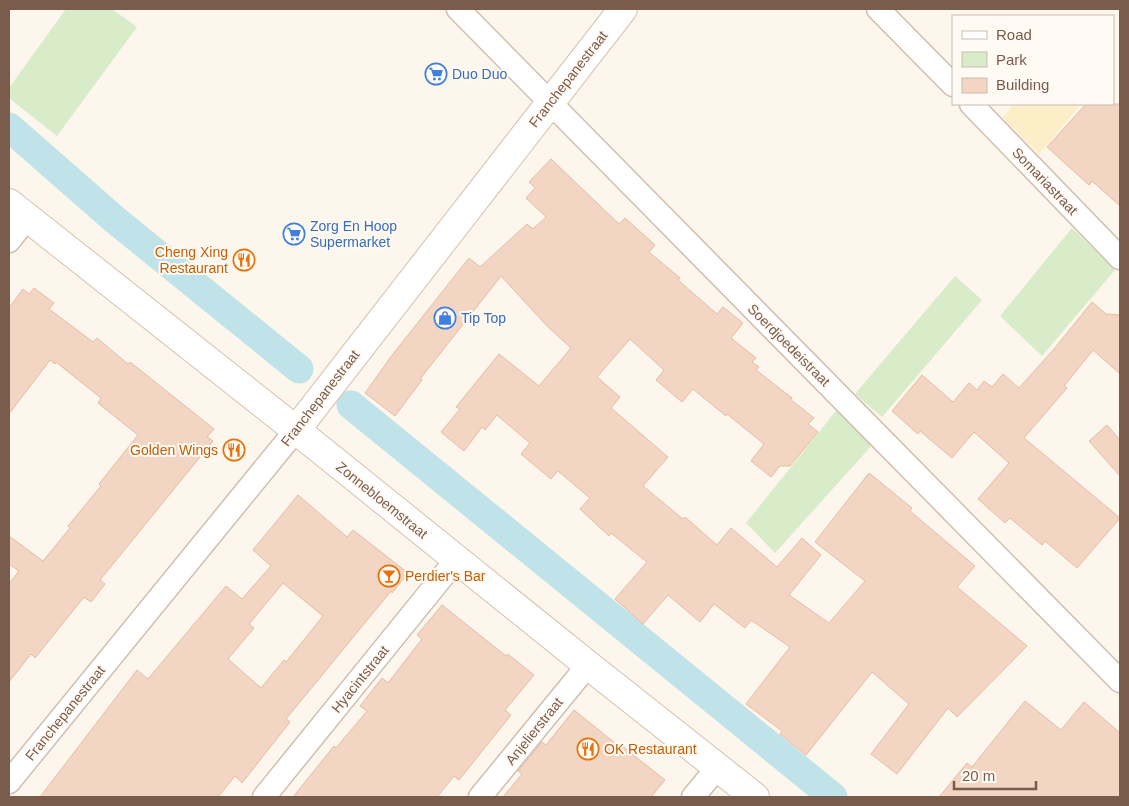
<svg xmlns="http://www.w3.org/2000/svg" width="1129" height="806" font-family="Helvetica,sans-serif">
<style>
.green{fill:#d8ecc9}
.sand{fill:#fcefc7}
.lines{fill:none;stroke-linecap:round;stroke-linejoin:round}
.canal{stroke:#bfe3e8;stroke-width:29}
.building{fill:#f3d5c3;stroke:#e6bba3;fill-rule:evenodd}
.street-casing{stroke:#d1beb0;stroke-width:25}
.secondary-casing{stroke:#d6c0b0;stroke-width:30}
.street{stroke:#fff;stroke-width:22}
.secondary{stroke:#fff;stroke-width:28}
.labels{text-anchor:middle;stroke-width:4;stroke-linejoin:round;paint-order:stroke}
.shop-label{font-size:14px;fill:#366cbe;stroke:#fffaf3;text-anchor:start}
.street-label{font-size:14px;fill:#7a5c4d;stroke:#fffaf3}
.food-label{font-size:14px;fill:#c56008;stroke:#fffaf3;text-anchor:end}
</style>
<rect width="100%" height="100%" fill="#fdf6ec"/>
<g class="green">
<polygon points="66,9 112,9 137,27 57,136 9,98 9,88"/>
<polygon points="1072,228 1115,270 1042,356 1000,316"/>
<polygon points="955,276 982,300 882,417 855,394"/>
<polygon points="839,407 874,443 775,553 746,523"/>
</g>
<polygon class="sand" points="1013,104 1081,104 1039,154 1003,118"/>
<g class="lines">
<g class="canal">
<polyline points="9,127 114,219 299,369"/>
<polyline points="351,405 833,797"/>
</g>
</g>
<g class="building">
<polygon points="1086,104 1120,104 1120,206 1092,181 1089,185 1047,147"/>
<polygon points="551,159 619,224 625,218 655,245 649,252 680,278 678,280 717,314 723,307 743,323 731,338 756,358 752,362 759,367 756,370 792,398 790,399 814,418 808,424 818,432 790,466 780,466 771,477 751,461 764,444 727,414 726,416 693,389 682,402 656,380 664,370 630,339 597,377 620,397 611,408 668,457 643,486 683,519 685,517 717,545 731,528 777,567 802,538 821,555 789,595 829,623 865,581 815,542 869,473 912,508 910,511 975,566 957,587 1027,646 957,717 948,708 897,774 871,754 909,704 872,672 806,755 780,734 782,731 746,704 790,647 751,620 745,628 714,604 700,622 668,595 643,624 615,599 647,562 611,533 609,536 580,509 590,498 558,471 551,479 521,454 530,443 497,415 485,430 482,427 464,451 441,432 460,409 456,407 499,354 539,386 571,348 547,326 501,276 420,379 422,380 395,416 365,393 393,354 469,258 480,267 527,224 533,229 546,217 526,198 535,188 529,182"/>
<polygon points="34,288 54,303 49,309 93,342 97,338 128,364 130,362 214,429 207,437 213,441 100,580 105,584 91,602 84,597 35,658 31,654 9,682 9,584 19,571 9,564 9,536 43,561 70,528 68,526 101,486 99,484 138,435 98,403 101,398 56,362 55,364 50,360 9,414 9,308 23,289 29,294"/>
<polygon points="1092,302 1106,314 1120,315 1120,374 1093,350 1064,386 1067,388 1024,438 1120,518 1077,568 1045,541 1042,545 1010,518 1005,523 978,499 1009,463 974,432 952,458 920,431 918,434 892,411 922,375 953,402 969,383 977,390 984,381 992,387 1003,374 1019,388 1054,349"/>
<polygon points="1107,425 1120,440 1120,476 1089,441"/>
<path d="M 298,495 L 347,537 L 353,530 L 408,573 L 392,593 L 391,591 L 286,719 L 290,722 L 242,783 L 235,776 L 218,797 L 40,797 L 137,670 L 148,679 L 226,586 L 242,599 L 271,566 L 253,550 ZM 283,583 L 323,616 L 286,662 L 284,660 L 261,688 L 228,659 L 254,628 L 249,624 Z"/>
<polygon points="442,605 506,656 508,654 534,675 505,710 511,715 459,780 454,776 437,797 293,797 334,746 336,748 367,711 360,706 382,678 388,683 422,639 417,635"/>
<polygon points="1025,701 1061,730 1084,702 1120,733 1120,797 939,797 967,763 972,767"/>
<polygon points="574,710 621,748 622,746 665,780 651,797 503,797 522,774 518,771 542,742 546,745"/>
</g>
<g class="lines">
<g class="street-casing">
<g id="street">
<polyline points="458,9 1120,681"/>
<polyline points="878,9 953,85"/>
<polyline points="971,104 1120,258"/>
<polyline points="9,241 27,218"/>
<polyline points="9,782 296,430"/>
<polyline points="264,797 456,560"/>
<polyline points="480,797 588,665"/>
<polyline points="693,797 717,768"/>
</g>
</g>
<g class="secondary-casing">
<g id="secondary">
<polyline points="9,203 296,430 588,665 755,797"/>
<polyline points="296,430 623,9"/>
</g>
</g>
<use href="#street" class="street"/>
<use href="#secondary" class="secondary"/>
</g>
<defs>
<g id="supermarket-ring" transform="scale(1.125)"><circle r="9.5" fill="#fffaf3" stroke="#3f7fe0" stroke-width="1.5"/><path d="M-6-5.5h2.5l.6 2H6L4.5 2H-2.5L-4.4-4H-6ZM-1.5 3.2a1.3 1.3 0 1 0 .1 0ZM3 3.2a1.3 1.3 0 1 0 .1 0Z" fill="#3f7fe0"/></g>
<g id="restaurant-ring" transform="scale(1.125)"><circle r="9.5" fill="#fffaf3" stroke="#e8710a" stroke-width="1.5"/><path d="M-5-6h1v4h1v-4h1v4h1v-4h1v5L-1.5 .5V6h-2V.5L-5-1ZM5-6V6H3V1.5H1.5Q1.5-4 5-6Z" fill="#e8710a"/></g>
<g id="shop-ring" transform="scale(1.125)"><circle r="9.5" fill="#fffaf3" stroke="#3f7fe0" stroke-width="1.5"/><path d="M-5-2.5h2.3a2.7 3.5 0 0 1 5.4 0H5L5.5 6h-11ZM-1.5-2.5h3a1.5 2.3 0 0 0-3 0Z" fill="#3f7fe0"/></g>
<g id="bar-ring" transform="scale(1.125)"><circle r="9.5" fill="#fffaf3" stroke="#e8710a" stroke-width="1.5"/><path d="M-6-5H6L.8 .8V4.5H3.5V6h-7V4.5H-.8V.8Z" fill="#e8710a"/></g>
</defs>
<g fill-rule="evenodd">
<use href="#supermarket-ring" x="436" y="74"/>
<use href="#supermarket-ring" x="294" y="234"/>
<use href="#restaurant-ring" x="244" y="260"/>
<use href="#shop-ring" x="445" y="318"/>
<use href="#restaurant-ring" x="234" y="450"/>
<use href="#bar-ring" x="389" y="576"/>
<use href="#restaurant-ring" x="588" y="749"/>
</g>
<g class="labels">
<g class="shop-label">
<text x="452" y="79">Duo Duo</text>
<text x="310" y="231">Zorg En Hoop<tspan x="310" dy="16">Supermarket</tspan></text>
<text x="461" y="323">Tip Top</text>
</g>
<g class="street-label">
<text transform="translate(568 79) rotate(-52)" y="5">Franchepanestraat</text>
<text transform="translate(1045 181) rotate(46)" y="5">Somariastraat</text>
<text transform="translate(789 345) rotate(45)" y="5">Soerdjoedeistraat</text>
<text transform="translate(320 398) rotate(-52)" y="5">Franchepanestraat</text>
<text transform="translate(382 500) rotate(39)" y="5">Zonnebloemstraat</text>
<text transform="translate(360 679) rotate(-51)" y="5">Hyacintstraat</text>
<text transform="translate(65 713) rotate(-51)" y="5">Franchepanestraat</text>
<text transform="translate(534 731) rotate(-51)" y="5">Anjelierstraat</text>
</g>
<g class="food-label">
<text x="228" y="257">Cheng Xing<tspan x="228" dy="16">Restaurant</tspan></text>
<text x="218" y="455">Golden Wings</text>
<text x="405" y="581" text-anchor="start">Perdier's Bar</text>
<text x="604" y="754" text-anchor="start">OK Restaurant</text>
</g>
</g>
<rect width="1129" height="806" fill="none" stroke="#7a5c4d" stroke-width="20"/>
<rect x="952" y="15" width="162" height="90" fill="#fffaf3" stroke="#cabbb1"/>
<rect x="962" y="31" width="25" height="8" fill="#ffffff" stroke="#cabbb1"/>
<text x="996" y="40" font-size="15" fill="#7a5c4d">Road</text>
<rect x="962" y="52" width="25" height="15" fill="#d8ecc9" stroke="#cabbb1"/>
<text x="996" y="65" font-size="15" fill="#7a5c4d">Park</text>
<rect x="962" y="78" width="25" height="15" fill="#f3d5c3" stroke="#cabbb1"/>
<text x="996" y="90" font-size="15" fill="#7a5c4d">Building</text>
<path d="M954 781v8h82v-8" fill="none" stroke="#7a5c4d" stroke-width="2.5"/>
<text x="962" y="781" font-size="15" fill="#7a5c4d" stroke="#fffaf3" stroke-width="4" paint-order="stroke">20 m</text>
</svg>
